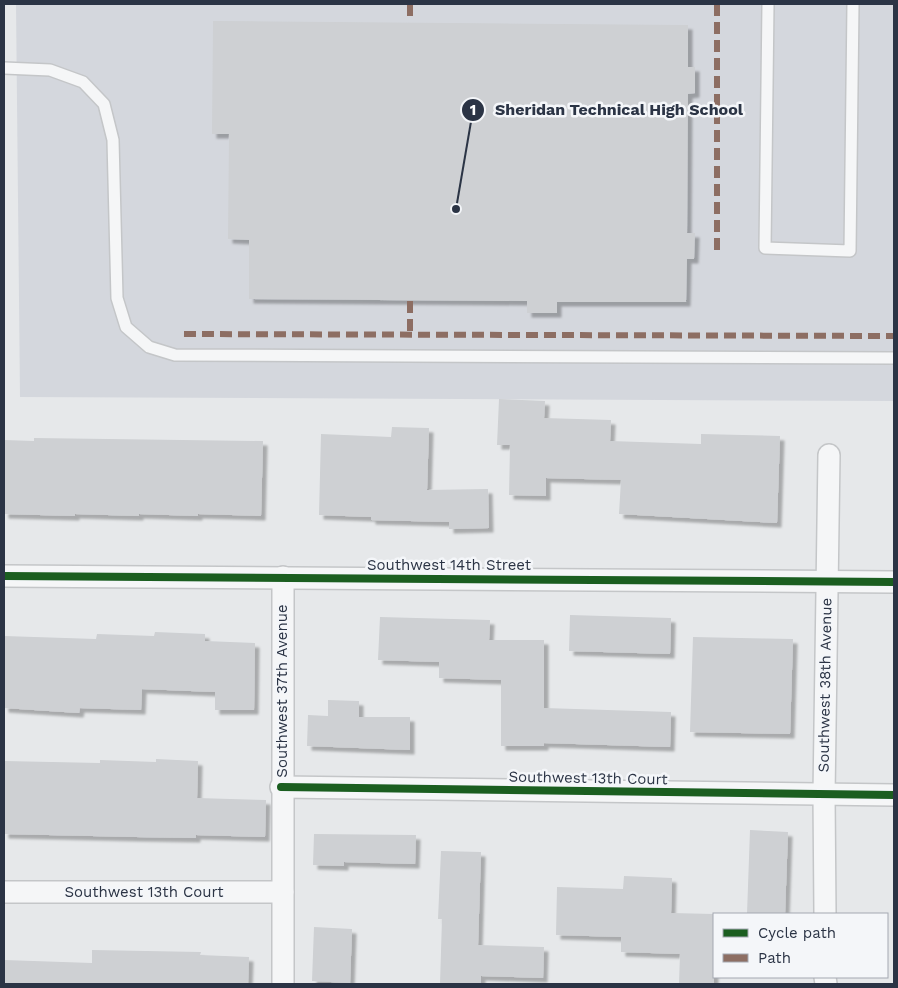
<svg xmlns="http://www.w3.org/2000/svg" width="898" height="988" font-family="'Work Sans',sans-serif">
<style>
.built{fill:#d4d7dd}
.building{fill:#ced0d3;filter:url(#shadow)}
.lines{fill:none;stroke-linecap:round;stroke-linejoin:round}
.service-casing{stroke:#c4c6c8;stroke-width:14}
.minor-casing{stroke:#c4c6c8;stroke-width:24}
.service{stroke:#f5f6f7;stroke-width:11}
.minor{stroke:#f5f6f7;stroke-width:21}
.quiet{stroke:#8d6e63;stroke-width:6;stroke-dasharray:12 6;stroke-linecap:butt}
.cycleway-casing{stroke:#f4f6f9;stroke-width:11}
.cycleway{stroke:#1b5e20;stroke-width:8}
.labels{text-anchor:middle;stroke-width:5;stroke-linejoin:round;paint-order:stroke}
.street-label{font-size:15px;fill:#2b3445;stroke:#f4f6f9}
.leader{fill:none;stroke:#2b3445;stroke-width:2}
.callout-dot{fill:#2b3445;stroke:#f4f6f9;stroke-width:2}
.mark-label{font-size:15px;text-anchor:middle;font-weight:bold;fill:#fff}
.callout-label{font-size:16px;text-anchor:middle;font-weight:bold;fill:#2b3445;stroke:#f4f6f9;stroke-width:5;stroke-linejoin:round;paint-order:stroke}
</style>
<defs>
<filter id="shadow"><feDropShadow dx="4.5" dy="4.5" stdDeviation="1" flood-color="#0004"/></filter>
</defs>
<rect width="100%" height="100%" fill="#e6e8ea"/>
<polygon class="built" points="16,4 894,4 894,401 20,397"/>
<g class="building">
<polygon points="213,21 688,25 688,67 695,67 695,93 688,94 687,233 695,233 694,259 687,259 686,302 557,302 557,313 527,313 527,301 249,299 249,240 228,239 229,134 212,134"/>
<polygon points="499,399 545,401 544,418 611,420 610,441 701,444 701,434 780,436 777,523 619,514 621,480 546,478 546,496 509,495 510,445 497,445"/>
<polygon points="392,427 429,428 427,490 488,489 489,528 449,529 449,522 371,520 371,517 319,515 321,434 391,437"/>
<polygon points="34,438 263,441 261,516 198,514 198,516 139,514 139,516 75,514 75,516 4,514 4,440 34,441"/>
<polygon points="570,615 671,618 670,654 569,651"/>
<polygon points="380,617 490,620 489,640 544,640 544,708 671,712 670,747 544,743 544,746 501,746 501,680 439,678 439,662 378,660"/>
<polygon points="155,632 205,634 205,641 255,643 254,710 215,710 215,692 142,689 141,710 80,708 79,713 4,708 4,636 96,639 97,634 154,636"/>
<polygon points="693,637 793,639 790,734 690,732"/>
<polygon points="328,700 359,701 359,717 410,717 410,750 307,746 308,715 328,716"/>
<polygon points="156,759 198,761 197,798 266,800 265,837 196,835 196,838 136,837 4,834 4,761 100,763 100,760 156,762"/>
<polygon points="750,830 788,832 785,914 747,914"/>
<polygon points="314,834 416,835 415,864 344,862 344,866 313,865"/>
<polygon points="441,851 481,852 478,945 544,947 543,978 481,976 481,984 440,984 442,919 438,919"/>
<polygon points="624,876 672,878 671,913 714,914 714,984 679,984 680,954 621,952 621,937 556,935 557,887 623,889"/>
<polygon points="314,927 352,929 350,983 312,981"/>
<polygon points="92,950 201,952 200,955 249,957 248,984 4,984 4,960 92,963"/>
</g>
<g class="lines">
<g class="service-casing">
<g id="service">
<polyline points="768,4 765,248 850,251 853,4"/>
<polyline points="4,68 50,70 83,82 104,104 113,140 117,298 126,327 149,347 175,355 894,358"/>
</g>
</g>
<g class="minor-casing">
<g id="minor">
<polyline points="4,576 894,582"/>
<polyline points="283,577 283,984"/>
<polyline points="281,787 894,795"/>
<polyline points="4,892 283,892"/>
<polyline points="825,914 824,795 829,455"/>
<polyline points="825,977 826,984"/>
</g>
</g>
<use href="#service" class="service"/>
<use href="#minor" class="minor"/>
<g class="quiet">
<polyline points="410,4 410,22"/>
<polyline points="717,250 717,4"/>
<polyline points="410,301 410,335"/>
<polyline points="184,334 894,336"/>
</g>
<g class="cycleway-casing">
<g id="cycleway">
<polyline points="4,576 894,582"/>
<polyline points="281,787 894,795"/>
</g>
</g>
<use href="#cycleway" class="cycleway"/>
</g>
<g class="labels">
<g class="street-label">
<text x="449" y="570">Southwest 14th Street</text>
<text transform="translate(825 685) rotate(-89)" y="5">Southwest 38th Avenue</text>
<text transform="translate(282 691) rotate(-90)" y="5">Southwest 37th Avenue</text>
<text transform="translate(588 778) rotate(1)" y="5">Southwest 13th Court</text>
<text x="144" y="897">Southwest 13th Court</text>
</g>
</g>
<path class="leader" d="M456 209L473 110"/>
<g class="callout-dot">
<circle cx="456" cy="209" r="5"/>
<circle cx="473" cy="110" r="12"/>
</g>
<g class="mark-label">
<text x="473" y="115">1</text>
</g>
<g class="callout-label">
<text x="619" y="115">Sheridan Technical High School</text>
</g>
<rect width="898" height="988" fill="none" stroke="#2b3445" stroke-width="10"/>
<rect x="713" y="913" width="175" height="65" fill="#f4f6f9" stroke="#a4a8b1"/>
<rect x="723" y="929" width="25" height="8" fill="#1b5e20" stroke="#a4a8b1"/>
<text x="758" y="938" font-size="15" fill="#2b3445">Cycle path</text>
<rect x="723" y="954" width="25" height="8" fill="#8d6e63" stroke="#a4a8b1"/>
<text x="758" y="963" font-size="15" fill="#2b3445">Path</text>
</svg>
